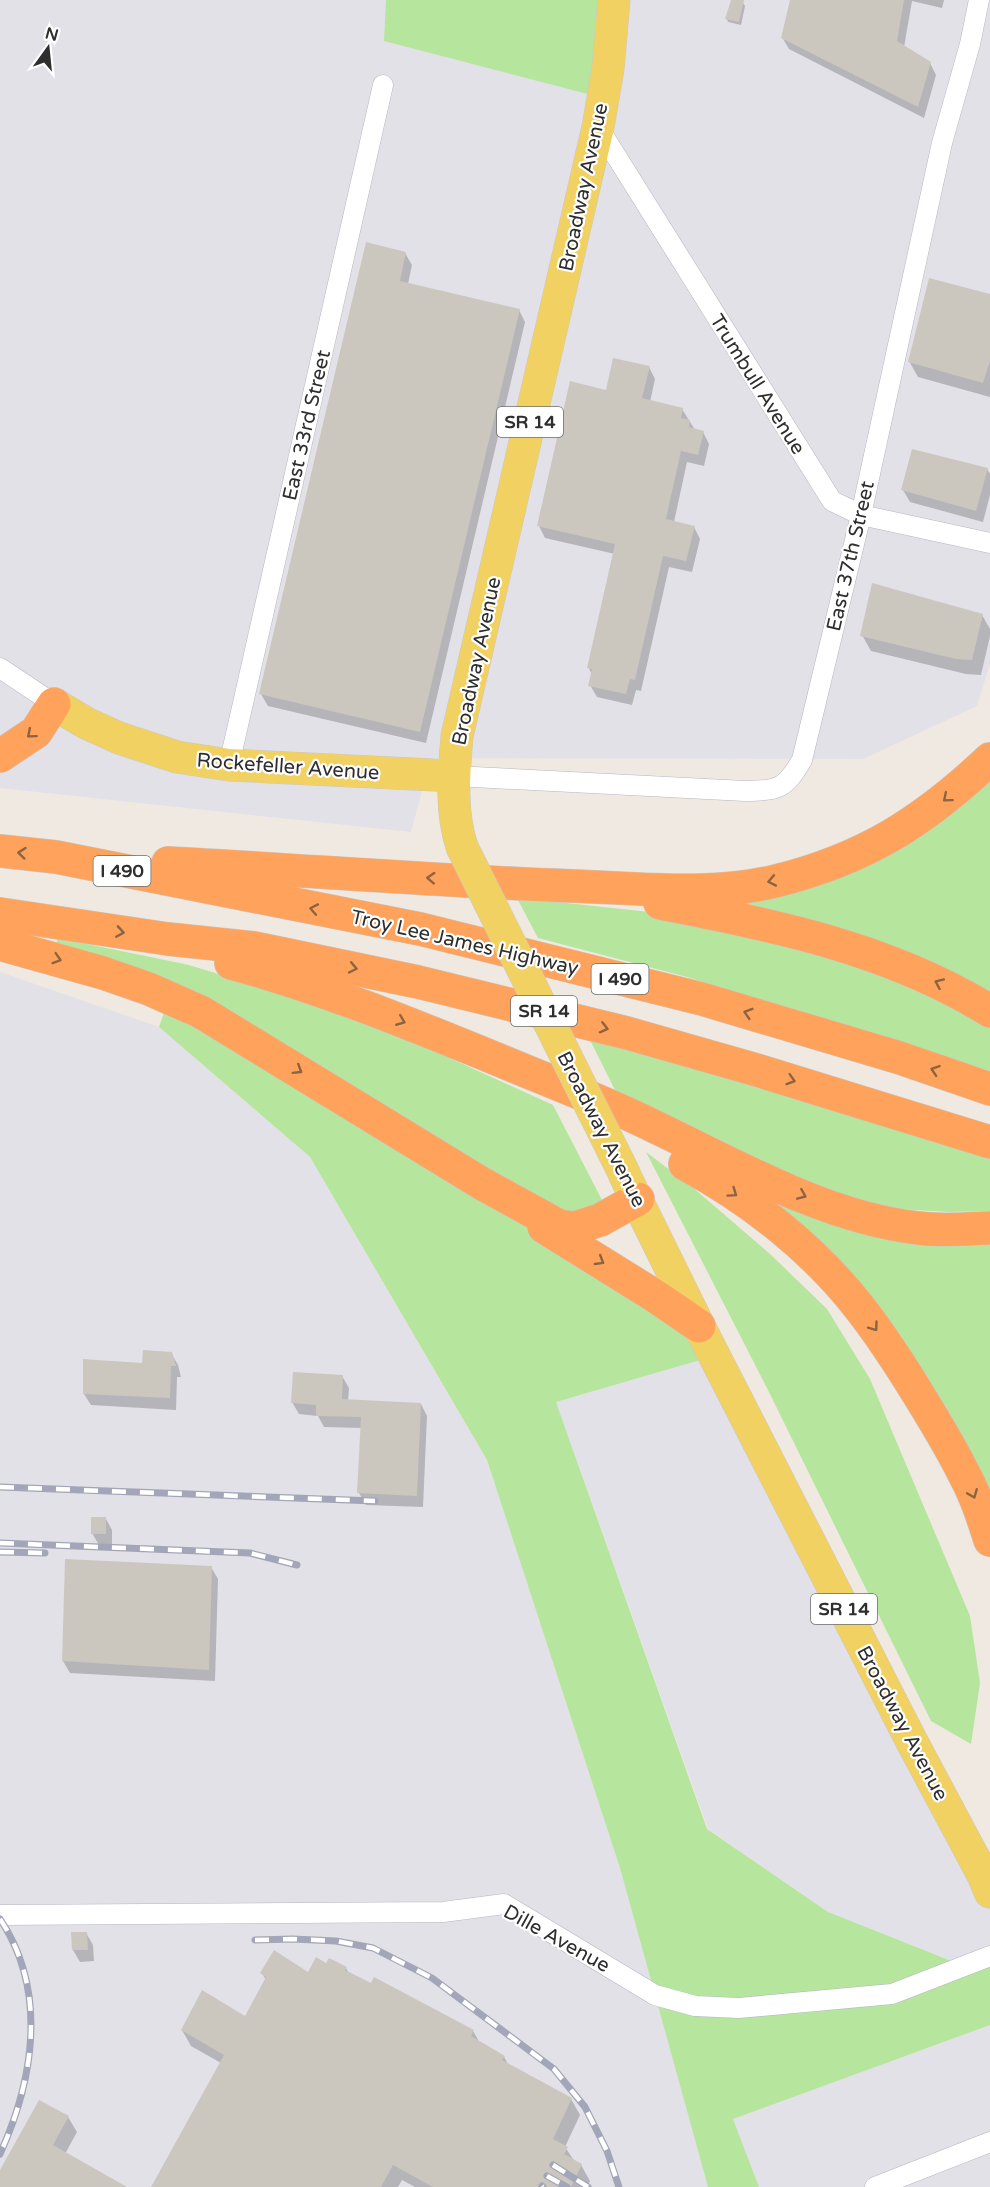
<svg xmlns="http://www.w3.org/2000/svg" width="990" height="2187" font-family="'Varela Round',sans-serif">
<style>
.industrial{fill:#e3e1e8}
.green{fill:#b6e59e}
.shadow{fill:#0003}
.building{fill:#cbc7bf}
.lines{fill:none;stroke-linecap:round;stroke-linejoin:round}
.street-casing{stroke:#b4b7c1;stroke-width:21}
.primary-casing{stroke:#c9c9c9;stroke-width:33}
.highway-casing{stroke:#c9c9c9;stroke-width:34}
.street{stroke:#fff;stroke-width:20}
.primary{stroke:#f2d163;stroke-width:32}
.highway{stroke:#ffa35c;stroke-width:33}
.rail-casing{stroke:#a3a6b8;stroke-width:7}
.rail{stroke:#fff;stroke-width:4.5;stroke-dasharray:14;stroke-linecap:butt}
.primary-bridge-casing{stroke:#c9c9c9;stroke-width:33;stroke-linecap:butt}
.primary-bridge{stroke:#f2d163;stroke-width:32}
.oneway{stroke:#8c6343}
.labels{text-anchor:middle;stroke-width:4.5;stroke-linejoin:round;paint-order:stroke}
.shield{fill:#fff;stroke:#6d6d6d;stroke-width:1.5}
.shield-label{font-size:18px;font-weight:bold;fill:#2e2e2e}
.street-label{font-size:20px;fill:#2e2e2e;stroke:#fff}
</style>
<rect width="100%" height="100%" fill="#efe9e1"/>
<g class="industrial">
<polygon points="0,0 990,0 990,664 977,706 863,759 431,758 411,832 0,788"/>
<polygon points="0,972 159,1027 310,1157 487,1460 620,1868 708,2187 0,2187"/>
<polygon points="714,1356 990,1892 990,1956 964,1966 827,1912 708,1829 556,1402"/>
<polygon points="990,2025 990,2187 759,2187 733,2119"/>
</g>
<g class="green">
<polygon points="386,0 614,0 603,98 384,41"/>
<polygon points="990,777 990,998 739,906"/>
<polygon points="518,900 557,902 659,913 865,968 990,1024 990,1071 687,977 538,938"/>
<polygon points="58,938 189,965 364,1019 553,1105 603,1202 572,1221 56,944"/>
<polygon points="169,998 481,1183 714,1356 556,1402 707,1829 828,1912 964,1966 990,1956 990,2025 733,2119 759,2187 708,2187 620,1868 487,1460 310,1157 159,1027"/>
<polygon points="583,1026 990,1148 990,1211 949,1212 895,1209 806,1184 618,1096"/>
<polygon points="646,1152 691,1186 770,1254 827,1309 870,1379 970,1616 980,1683 971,1744 931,1721 767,1388"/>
<polygon points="760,1191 990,1240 990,1509"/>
</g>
<g class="shadow">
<polygon points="733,0 743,3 745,6 741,25 728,22 727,19"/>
<polygon points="791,0 944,0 942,8 912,1 904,47 930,63 936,75 924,118 789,49 782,37"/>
<polygon points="405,253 412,265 408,284 519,310 525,322 426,743 268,706 261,694"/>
<polygon points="990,295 990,397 918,377 909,361"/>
<polygon points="649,367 655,379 650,402 682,409 695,430 703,432 709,444 704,466 687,462 674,522 694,527 700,539 692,572 669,567 641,691 636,690 632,705 597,697 590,685 592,675 589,668 615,554 545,538 539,526 607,392"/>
<polygon points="987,469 990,474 990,495 983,522 910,502 903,490"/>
<polygon points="982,615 990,629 990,636 981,675 966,674 871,651 862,635"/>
<polygon points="171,1353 178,1365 181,1377 177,1377 176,1410 91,1405 84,1394"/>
<polygon points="342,1376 349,1388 348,1401 421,1404 427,1416 423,1507 366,1505 359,1493 362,1428 324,1427 318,1416 299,1414 292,1402"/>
<polygon points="106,1519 112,1530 112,1545 99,1545 92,1533"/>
<polygon points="211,1567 218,1579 215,1681 70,1673 63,1661"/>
<polygon points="86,1933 93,1945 94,1961 80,1962 73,1950"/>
<polygon points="327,1966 346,1968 350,1975 473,2031 480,2043 504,2057 509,2066 571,2099 580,2115 565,2147 575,2162 581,2165 590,2181 587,2187 415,2187 402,2180 398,2187 152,2187 221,2063 191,2046 182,2030 246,2018 266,1980 262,1973 309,1974"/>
<polygon points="68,2117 77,2132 65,2154 123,2187 0,2187 0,2173"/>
</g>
<g class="building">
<polygon points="731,0 744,0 739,22 725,19"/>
<polygon points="790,0 904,0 897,41 931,62 918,107 781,38"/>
<polygon points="366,242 406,252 400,281 520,309 420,732 259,694"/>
<polygon points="929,278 990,294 990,361 983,383 908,362"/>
<polygon points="613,358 650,366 642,398 683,408 681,418 690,420 689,427 704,431 698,455 681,451 666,519 695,526 686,561 663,556 635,680 630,679 626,694 588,686 592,669 587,668 615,544 537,526 570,381 606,390"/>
<polygon points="912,449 988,468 976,511 901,490"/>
<polygon points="872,583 983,614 972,660 956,659 860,636"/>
<polygon points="143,1350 172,1352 176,1366 171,1366 170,1398 83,1394 83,1359 142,1363"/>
<polygon points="293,1372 343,1375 342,1399 421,1403 417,1496 357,1493 361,1417 316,1416 316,1405 291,1403"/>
<rect x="91" y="1517" width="15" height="17"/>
<polygon points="65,1559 212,1566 209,1670 62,1661"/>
<polygon points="71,1932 87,1932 88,1950 72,1950"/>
<polygon points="274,1950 308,1972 316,1957 326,1963 329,1958 347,1967 345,1970 371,1983 374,1977 474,2030 471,2036 505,2056 502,2060 572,2098 553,2139 568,2147 564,2154 582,2164 571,2187 433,2187 393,2165 381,2187 151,2187 224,2055 181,2030 202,1990 245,2016 266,1977 260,1973"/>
<polygon points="39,2100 69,2116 53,2145 127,2187 0,2187 0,2170"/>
</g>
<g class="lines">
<g class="street-casing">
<g id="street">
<polyline points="598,127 832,501 861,515 990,543"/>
<polyline points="0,668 54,704"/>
<polyline points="229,765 383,85"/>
<path d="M 454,776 L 745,791 C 779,790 784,790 802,760 L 861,515 L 942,143 L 970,44 L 979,0"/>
<polyline points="0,1915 443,1912 504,1904 655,1995 695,2006 739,2008 892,1994 990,1956"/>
<polyline points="875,2187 990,2142"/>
</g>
</g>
<g class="primary-casing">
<g id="primary">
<polyline points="54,704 86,723 119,738 177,757 229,765 454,776"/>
<path d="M 462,847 C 450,810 454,774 457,736 L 598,127 L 608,69 L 614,0"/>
<polyline points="625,1176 699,1326 911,1740 983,1875 990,1892"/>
</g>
</g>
<g class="highway-casing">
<g id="highway">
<polyline points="0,756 36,732 54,704"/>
<polyline points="0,851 56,857 420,929 702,999 900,1058 990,1089"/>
<path d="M 168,863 C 302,870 437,881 572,886 C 637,888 712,897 776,881 C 865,859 923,822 990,759"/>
<path d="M 660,903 C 774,925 890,949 990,1011"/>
<polyline points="0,914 168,939 254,948 418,982 627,1033 760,1071 990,1142"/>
<polyline points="0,944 103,973 149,989 201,1012 481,1183 559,1226 575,1228 600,1220 638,1199"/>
<path d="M 231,963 C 323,988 411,1024 499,1060 C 542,1078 586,1095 628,1114 C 718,1155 818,1217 918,1228 C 941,1231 966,1229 990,1228"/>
<path d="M 685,1164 C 750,1199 813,1248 859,1307 C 882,1336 901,1366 920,1397 C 936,1423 952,1449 965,1476 C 976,1496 983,1518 990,1540"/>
<polyline points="544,1227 655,1296 699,1326"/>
</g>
</g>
<use href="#street" class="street"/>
<use href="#primary" class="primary"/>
<use href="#highway" class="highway"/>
<g class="rail-casing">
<g id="rail">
<polyline points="0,1487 375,1501"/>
<polyline points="0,1543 250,1553 297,1565"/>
<polyline points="0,1552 45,1553"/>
<path d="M 0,1919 C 48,1991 34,2079 0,2154"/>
<polyline points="255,1940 293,1939 336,1941 373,1948 432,1978 554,2069 585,2107 607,2151 619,2187"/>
<polyline points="553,2165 588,2187"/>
<polyline points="547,2176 567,2187"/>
<polyline points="542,2186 543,2187"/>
</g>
</g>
<use href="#rail" class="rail"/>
<g class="primary-bridge-casing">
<polyline id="primary-bridge" points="462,847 625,1175"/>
</g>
<use href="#primary-bridge" class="primary-bridge"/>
</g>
<defs><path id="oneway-chevron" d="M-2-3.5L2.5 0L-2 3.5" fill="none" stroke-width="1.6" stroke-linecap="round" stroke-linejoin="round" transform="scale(1.5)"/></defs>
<g class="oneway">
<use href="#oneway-chevron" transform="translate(31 734) rotate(140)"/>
<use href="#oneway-chevron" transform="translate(947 798) rotate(140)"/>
<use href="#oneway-chevron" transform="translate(22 853) rotate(-174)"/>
<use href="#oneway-chevron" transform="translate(431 878) rotate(-177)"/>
<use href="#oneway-chevron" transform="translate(772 881) rotate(169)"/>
<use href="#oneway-chevron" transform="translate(314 909) rotate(-169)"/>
<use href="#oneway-chevron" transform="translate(120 932) rotate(9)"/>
<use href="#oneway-chevron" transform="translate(57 959) rotate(17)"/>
<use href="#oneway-chevron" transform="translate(353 968) rotate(12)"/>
<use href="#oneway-chevron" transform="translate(939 983) rotate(-156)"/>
<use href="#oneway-chevron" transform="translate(748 1013) rotate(-163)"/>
<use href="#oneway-chevron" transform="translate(401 1021) rotate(22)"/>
<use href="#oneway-chevron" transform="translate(604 1028) rotate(14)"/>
<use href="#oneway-chevron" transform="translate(298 1070) rotate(32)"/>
<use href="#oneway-chevron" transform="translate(935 1070) rotate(-161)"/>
<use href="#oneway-chevron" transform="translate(791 1080) rotate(17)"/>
<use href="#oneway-chevron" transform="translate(733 1193) rotate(35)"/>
<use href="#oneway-chevron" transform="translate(802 1195) rotate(23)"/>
<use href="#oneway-chevron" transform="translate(600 1261) rotate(31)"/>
<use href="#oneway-chevron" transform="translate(874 1327) rotate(54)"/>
<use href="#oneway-chevron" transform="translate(973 1494) rotate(68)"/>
</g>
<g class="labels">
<g class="shield">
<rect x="497" y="407" width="66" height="30" rx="4.5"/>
<rect x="93.5" y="856" width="57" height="30" rx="4.5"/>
<rect x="591.5" y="964" width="57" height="30" rx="4.5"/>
<rect x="511" y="996" width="66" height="30" rx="4.5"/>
<rect x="811" y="1594" width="66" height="30" rx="4.5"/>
</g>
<g class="shield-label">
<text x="530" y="428">SR 14</text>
<text x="122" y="877">I 490</text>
<text x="620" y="985">I 490</text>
<text x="544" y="1017">SR 14</text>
<text x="844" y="1615">SR 14</text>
</g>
<g class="street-label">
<text transform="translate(583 187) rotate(-78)" y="7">Broadway Avenue</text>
<text transform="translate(758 384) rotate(58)" y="7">Trumbull Avenue</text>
<text transform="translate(306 425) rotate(-77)" y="7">East 33rd Street</text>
<text transform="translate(850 556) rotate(-77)" y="7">East 37th Street</text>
<text transform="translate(476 661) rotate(-78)" y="7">Broadway Avenue</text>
<text transform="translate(288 766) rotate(4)" y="7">Rockefeller Avenue</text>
<text transform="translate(465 942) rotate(13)" y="7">Troy Lee James Highway</text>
<text transform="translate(602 1129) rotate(63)" y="7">Broadway Avenue</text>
<text transform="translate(903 1723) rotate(62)" y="7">Broadway Avenue</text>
<text transform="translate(557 1938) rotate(29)" y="7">Dille Avenue</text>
</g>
</g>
<g transform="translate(48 48) rotate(15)" stroke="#ffffff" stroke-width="4.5" paint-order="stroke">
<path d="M0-4.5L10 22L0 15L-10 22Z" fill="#2e2e2e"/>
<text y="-9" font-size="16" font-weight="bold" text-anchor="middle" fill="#2e2e2e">N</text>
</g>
</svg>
